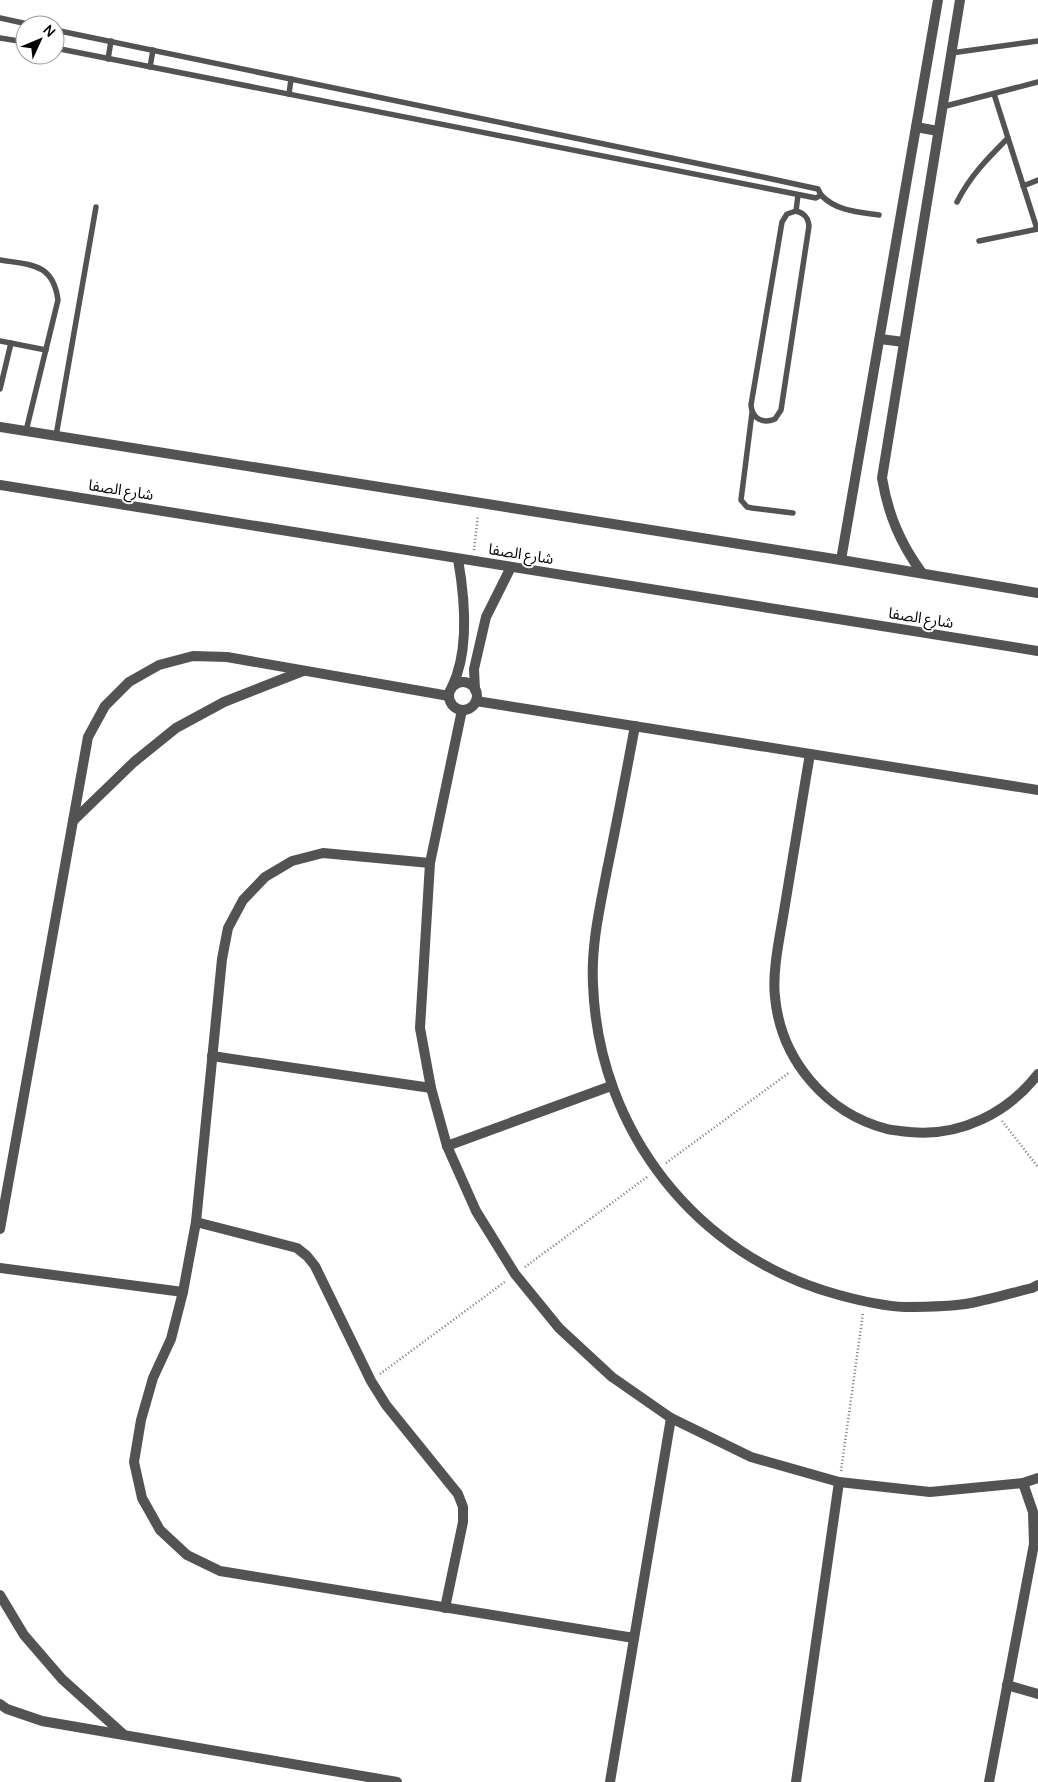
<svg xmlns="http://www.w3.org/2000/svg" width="1038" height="1782" font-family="Manrope,'Noto Sans Arabic',sans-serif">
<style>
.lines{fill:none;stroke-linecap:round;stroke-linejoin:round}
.path{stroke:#757575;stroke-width:2.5;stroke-dasharray:1 2.5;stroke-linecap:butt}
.service{stroke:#535353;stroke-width:5.5}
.minor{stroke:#535353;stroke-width:10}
.tertiary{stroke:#535353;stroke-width:10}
.labels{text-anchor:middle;stroke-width:4;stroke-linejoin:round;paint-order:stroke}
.street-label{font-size:15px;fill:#000;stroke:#fff}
</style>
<rect width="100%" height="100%" fill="#fff"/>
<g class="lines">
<g class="path">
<polyline points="474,550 478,515"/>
<polyline points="1002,1121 1038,1167"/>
<polyline points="666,1163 790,1072"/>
<polyline points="525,1267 647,1177"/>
<polyline points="380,1374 506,1281"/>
<polyline points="841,1471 863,1313"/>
</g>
<g class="service">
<polyline points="0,18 32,25"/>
<polyline points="55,30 758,176 818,189 821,195 816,198 55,48"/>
<polyline points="0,38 25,42"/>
<polyline points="951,53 1038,41"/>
<polyline points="108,59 111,41"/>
<polyline points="150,67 153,50"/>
<polyline points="289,94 291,79"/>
<polyline points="994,94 1037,229"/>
<polyline points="942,107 1038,82"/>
<polyline points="1023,186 1038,180"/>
<path d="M 821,195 C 836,211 858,212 879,215"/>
<path d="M 957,202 C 970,176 988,158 1008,138"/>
<path d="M 796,211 C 804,213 808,217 809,226 L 781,410 L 775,419 C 763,424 752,419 751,405 L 782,222 L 787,214 Z"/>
<polyline points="796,211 798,195"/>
<polyline points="979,241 1038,229"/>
<path d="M 0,260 C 31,265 53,263 58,300 L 26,431"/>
<polyline points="0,341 46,350"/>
<polyline points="0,389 11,343"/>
<polyline points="752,413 741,500 747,507 752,508 793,513"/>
<polyline points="56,436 96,207"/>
</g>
<g class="minor">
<polyline points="916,127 938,131"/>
<polyline points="880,339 904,342"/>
<polyline points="841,560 938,0"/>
<path d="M 922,573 C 900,543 888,514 882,478 L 960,0"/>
<circle cx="463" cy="696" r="14"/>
<path d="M 452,687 C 470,650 465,599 458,559"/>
<polyline points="475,690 474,669 486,617 511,567"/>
<polyline points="476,701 1038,790"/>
<polyline points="462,710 430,863 420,1028 431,1088 447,1146 476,1211 515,1274 559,1328 612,1377 671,1418 751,1457 839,1482 930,1492 1023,1483 1038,1478"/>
<path d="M 635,726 C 626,774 617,822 607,870 C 600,907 591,945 593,984 C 598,1131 697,1257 839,1295 C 861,1301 883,1306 905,1307 C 922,1307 955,1306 971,1303 C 991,1299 1012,1293 1032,1288 L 1038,1285"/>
<path d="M 810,754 C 801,806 793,858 784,911 C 780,936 772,971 775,997 C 781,1060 826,1113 887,1129 C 895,1131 903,1131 910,1132 C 960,1137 1008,1113 1038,1074"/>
<polyline points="73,821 134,762 176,728 224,702 303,671"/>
<polyline points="430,863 323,853 292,861 265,877 243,900 228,928 222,959 196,1222 183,1292 171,1339 153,1378 141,1420 134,1462 142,1498 160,1530 187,1555 220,1571 634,1638"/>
<polyline points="212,1056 431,1088"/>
<polyline points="447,1146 611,1086"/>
<polyline points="196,1222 297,1248 307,1256 315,1266 371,1381 386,1405 458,1494 463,1507 463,1522 445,1608"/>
<polyline points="0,1229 88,737 105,706 129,682 159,665 193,656 227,657 449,696"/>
<polyline points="0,1268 183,1292"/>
<polyline points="0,1595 24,1635 62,1679 123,1734"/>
<polyline points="1007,1685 1038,1694"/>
<polyline points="0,1704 7,1709 42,1721 397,1782"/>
<polyline points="610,1782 671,1418"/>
<polyline points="796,1782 839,1482"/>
<polyline points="989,1782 1034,1544 1033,1512 1023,1483"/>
</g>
<g class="tertiary">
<polyline points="0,427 841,560 1038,593"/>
<polyline points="0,485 1038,651"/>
</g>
</g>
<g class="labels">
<g class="street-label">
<text transform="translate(121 490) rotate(9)" y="5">شارع الصفا</text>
<text transform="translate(521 554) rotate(9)" y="5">شارع الصفا</text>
<text transform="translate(921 618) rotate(9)" y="5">شارع الصفا</text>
</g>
</g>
<g transform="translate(40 40) rotate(46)"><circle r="24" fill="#ffffff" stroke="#999999"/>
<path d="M0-4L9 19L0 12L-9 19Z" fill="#000000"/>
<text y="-8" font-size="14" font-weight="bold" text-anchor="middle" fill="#000000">N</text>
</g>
</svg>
